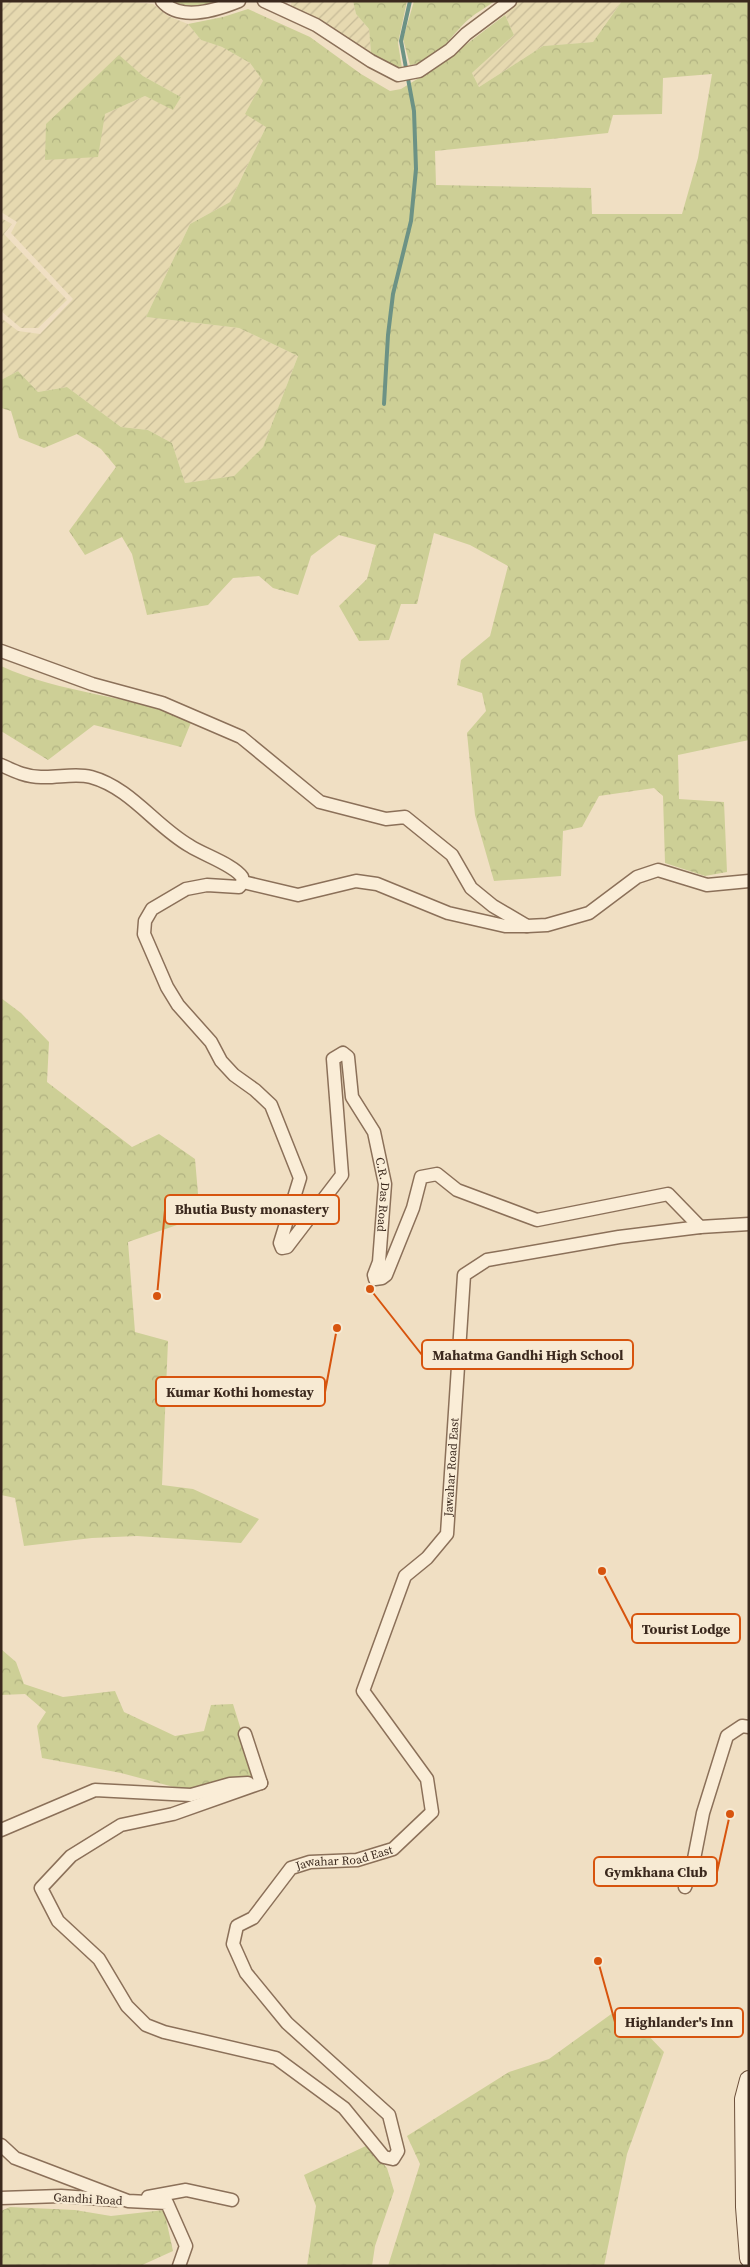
<svg xmlns="http://www.w3.org/2000/svg" width="750" height="2267" font-family="'Source Serif 4',serif">
<style>
.farmland{fill:url(#farmland-furrows);fill-rule:evenodd}
.forest{fill:url(#forest-crowns);fill-rule:evenodd}
.lines{fill:none;stroke-linecap:round;stroke-linejoin:round}
.stream{stroke:#6c9285;stroke-width:4}
.minor-casing{stroke:#8b7059;stroke-width:15}
.secondary-casing{stroke:#6d513c;stroke-width:20}
.minor{stroke:#faedd7;stroke-width:12}
.secondary{stroke:#faedd7;stroke-width:18}
.labels{text-anchor:middle;stroke-width:4.5;stroke-linejoin:round;paint-order:stroke}
.street-label{font-size:12px;fill:#3b291e;stroke:#f7ead3}
.leader{fill:none;stroke:#d7540e;stroke-width:2}
.callout-dot{fill:#d7540e;stroke:#f7ead3;stroke-width:2}
.callout{fill:#f7ead3;stroke:#d7540e;stroke-width:2}
.callout-label{font-size:14px;text-anchor:middle;font-weight:bold;fill:#3b291e}
</style>
<defs>
<pattern id="farmland-furrows" width="10" height="10" patternUnits="userSpaceOnUse" patternTransform="scale(1.25)"><rect width="10" height="10" fill="#e6d9b0"/><path d="M-1 1l2-2M0 10L10 0M9 11l2-2" fill="none" stroke="#c6ba97"/></pattern>
<pattern id="forest-crowns" width="20" height="18" patternUnits="userSpaceOnUse" patternTransform="scale(1.25)"><rect width="20" height="18" fill="#cdcf96"/><path d="M2 6a3 3 0 1 1 6 0M12 15a3 3 0 1 1 6 0" fill="none" stroke="#b1b281"/></pattern>
</defs>
<rect width="100%" height="100%" fill="#f0dfc3"/>
<g class="farmland">
<path d="M 1,1 L 126,1 L 153,4 L 168,16 L 188,24 L 201,40 L 222,47 L 250,63 L 263,81 L 266,127 L 230,202 L 190,224 L 146,317 L 239,328 L 298,356 L 263,447 L 234,476 L 185,483 L 172,443 L 148,430 L 121,427 L 67,387 L 38,392 L 18,371 L 1,380 L 1,318 L 18,331 L 40,334 L 73,299 L 11,233 L 17,222 L 1,212 ZM 119,56 L 143,76 L 181,97 L 173,109 L 145,96 L 105,114 Z"/>
<polygon points="292,1 353,1 356,14 369,29 371,53 289,10"/>
<polygon points="517,1 622,1 593,42 543,46 479,87 472,73 514,35 505,15"/>
<polygon points="1,218 12,224 4,234 67,300 38,328 21,328 1,311"/>
</g>
<g class="forest">
<polygon points="169,1 219,1 191,9"/>
<polygon points="353,1 407,1 398,43 402,68 394,69 371,53 369,29 356,14"/>
<path d="M 414,1 L 495,1 C 487,7 477,12 469,19 C 449,36 438,63 410,65 L 403,39 Z"/>
<path d="M 622,1 L 749,1 L 749,740 L 678,755 L 679,799 L 724,802 L 727,872 L 705,876 L 665,863 L 663,796 L 654,788 L 599,796 L 582,827 L 563,831 L 561,876 L 494,881 L 475,815 L 467,733 L 486,711 L 482,693 L 457,685 L 461,660 L 490,636 L 508,566 L 470,545 L 434,533 L 417,604 L 401,604 L 389,640 L 359,641 L 339,606 L 367,579 L 376,545 L 339,535 L 311,556 L 298,595 L 273,588 L 259,576 L 233,578 L 208,605 L 147,615 L 132,554 L 122,537 L 85,555 L 69,531 L 116,467 L 101,449 L 77,434 L 44,448 L 19,438 L 11,411 L 1,408 L 1,380 L 18,371 L 38,392 L 67,387 L 121,427 L 148,430 L 172,443 L 185,483 L 234,476 L 263,447 L 298,356 L 239,328 L 146,317 L 190,224 L 230,202 L 266,127 L 245,114 L 263,81 L 250,63 L 222,47 L 201,40 L 188,24 L 223,17 L 248,9 L 310,37 L 361,74 L 390,91 L 401,89 L 435,68 L 505,15 L 514,35 L 472,73 L 479,87 L 543,46 L 593,42 ZM 712,74 L 698,158 L 682,214 L 592,214 L 591,188 L 436,185 L 435,151 L 608,133 L 613,115 L 662,114 L 663,78 Z"/>
<polygon points="119,55 143,76 181,97 173,110 145,96 105,114 98,157 45,160 46,124"/>
<path d="M 1,666 C 61,694 130,695 192,720 L 181,747 L 94,725 L 48,760 L 1,731 Z"/>
<polygon points="1,998 21,1013 49,1042 47,1082 132,1147 159,1134 195,1159 200,1217 128,1242 135,1332 168,1341 162,1485 193,1489 259,1519 241,1543 137,1536 92,1538 24,1546 15,1498 1,1495"/>
<polygon points="1,1649 16,1662 24,1684 63,1697 115,1691 124,1712 175,1736 204,1731 211,1705 233,1704 256,1778 227,1780 189,1791 121,1773 42,1758 37,1726 46,1712 25,1694 1,1695"/>
<polygon points="621,2007 664,2052 627,2154 604,2266 388,2266 420,2164 407,2136 509,2072 549,2059"/>
<polygon points="368,2145 387,2168 394,2191 375,2246 372,2266 307,2266 316,2206 304,2175"/>
<polygon points="10,2207 75,2210 111,2216 164,2210 173,2251 140,2266 1,2266 1,2211"/>
</g>
<g class="lines">
<polyline class="stream" points="384,404 388,335 393,294 411,221 416,169 414,111 401,41 410,1"/>
<g class="minor-casing">
<g id="minor">
<path d="M 162,1 C 180,22 217,10 239,1"/>
<polyline points="264,1 316,25 371,61 398,75 419,71 450,50 466,34 510,1"/>
<polyline points="1,651 92,684 162,703 241,737 320,802 386,819 405,817 452,855 471,888 493,906 527,926 547,925 589,913 637,877 658,870 707,885 749,881"/>
<path id="s1" d="M 1,765 C 14,771 26,777 41,777 C 57,778 75,773 91,777 C 131,788 155,826 190,846 C 204,855 234,865 242,877 L 243,882 L 239,887 L 207,885 L 186,889 L 152,909 L 145,921 L 144,934 L 167,987 L 178,1005 L 211,1042 L 221,1061 L 234,1075 L 255,1090 L 271,1105 L 300,1178 L 280,1243 L 282,1248 L 287,1247 L 342,1175 L 333,1059 L 343,1053 L 348,1057 L 352,1097 L 374,1132 L 385,1184 L 379,1262 L 374,1275 L 375,1279 L 382,1278 L 386,1275 L 413,1208 L 421,1177 L 437,1174 L 457,1190 L 537,1220 L 668,1194 L 700,1227 L 749,1224"/>
<polyline points="243,882 298,895 356,881 377,884 448,913 505,926 527,926"/>
<polyline points="245,1734 261,1783"/>
<path id="s2" d="M 261,1783 L 173,1814 L 121,1825 L 71,1856 L 41,1888 L 58,1921 L 99,1959 L 127,2006 L 146,2025 L 164,2032 L 276,2058 L 344,2108 L 384,2157 L 393,2159 L 398,2151 L 389,2115 L 287,2023 L 246,1973 L 233,1944 L 237,1926 L 253,1918 L 291,1868 L 310,1862 L 357,1860 L 393,1849 L 432,1812 L 427,1779 L 363,1691 L 405,1576 L 427,1558 L 447,1534 L 464,1275 L 487,1260 L 619,1237 L 700,1227"/>
<polyline points="1,1830 95,1790 191,1795 230,1784 248,1783"/>
<polyline points="685,1887 693,1864 703,1813 727,1736 742,1726 749,1727"/>
<polyline points="1,2145 15,2158 128,2201 167,2203 186,2246 179,2266"/>
<polyline points="148,2197 186,2190 232,2200"/>
<polyline points="1,2198 61,2196 116,2200"/>
</g>
</g>
<g class="secondary-casing">
<polyline id="secondary" points="749,2080 744,2099 745,2207 749,2258"/>
</g>
<use href="#minor" class="minor"/>
<use href="#secondary" class="secondary"/>
</g>
<g class="labels">
<g class="street-label">
<text dy="4" stroke="none"><textPath href="#s1" startOffset="1150">C.R. Das Road</textPath></text>
<text dy="4" stroke="none"><textPath href="#s2" startOffset="1644">Jawahar Road East</textPath></text>
<text dy="4" stroke="none"><textPath href="#s2" startOffset="1149">Jawahar Road East</textPath></text>
<text transform="translate(88 2199) rotate(3)" y="4">Gandhi Road</text>
</g>
</g>
<path class="leader" d="M157 1296L165 1210M370 1289L422 1355M337 1328L325 1392M602 1571L632 1629M730 1814L717 1872M598 1961L615 2022"/>
<g class="callout-dot">
<circle cx="157" cy="1296" r="5"/>
<circle cx="370" cy="1289" r="5"/>
<circle cx="337" cy="1328" r="5"/>
<circle cx="602" cy="1571" r="5"/>
<circle cx="730" cy="1814" r="5"/>
<circle cx="598" cy="1961" r="5"/>
</g>
<g class="callout">
<rect x="165" y="1195" width="174" height="29" rx="5"/>
<rect x="422" y="1340" width="211" height="29" rx="5"/>
<rect x="156" y="1377" width="169" height="29" rx="5"/>
<rect x="632" y="1614" width="108" height="29" rx="5"/>
<rect x="594" y="1857" width="123" height="29" rx="5"/>
<rect x="615" y="2008" width="128" height="29" rx="5"/>
</g>
<g class="callout-label">
<text x="252" y="1214">Bhutia Busty monastery</text>
<text x="528" y="1360">Mahatma Gandhi High School</text>
<text x="240" y="1397">Kumar Kothi homestay</text>
<text x="686" y="1634">Tourist Lodge</text>
<text x="656" y="1877">Gymkhana Club</text>
<text x="679" y="2027">Highlander's Inn</text>
</g>
<rect width="750" height="2267" fill="none" stroke="#3b291e" stroke-width="5"/>
</svg>
